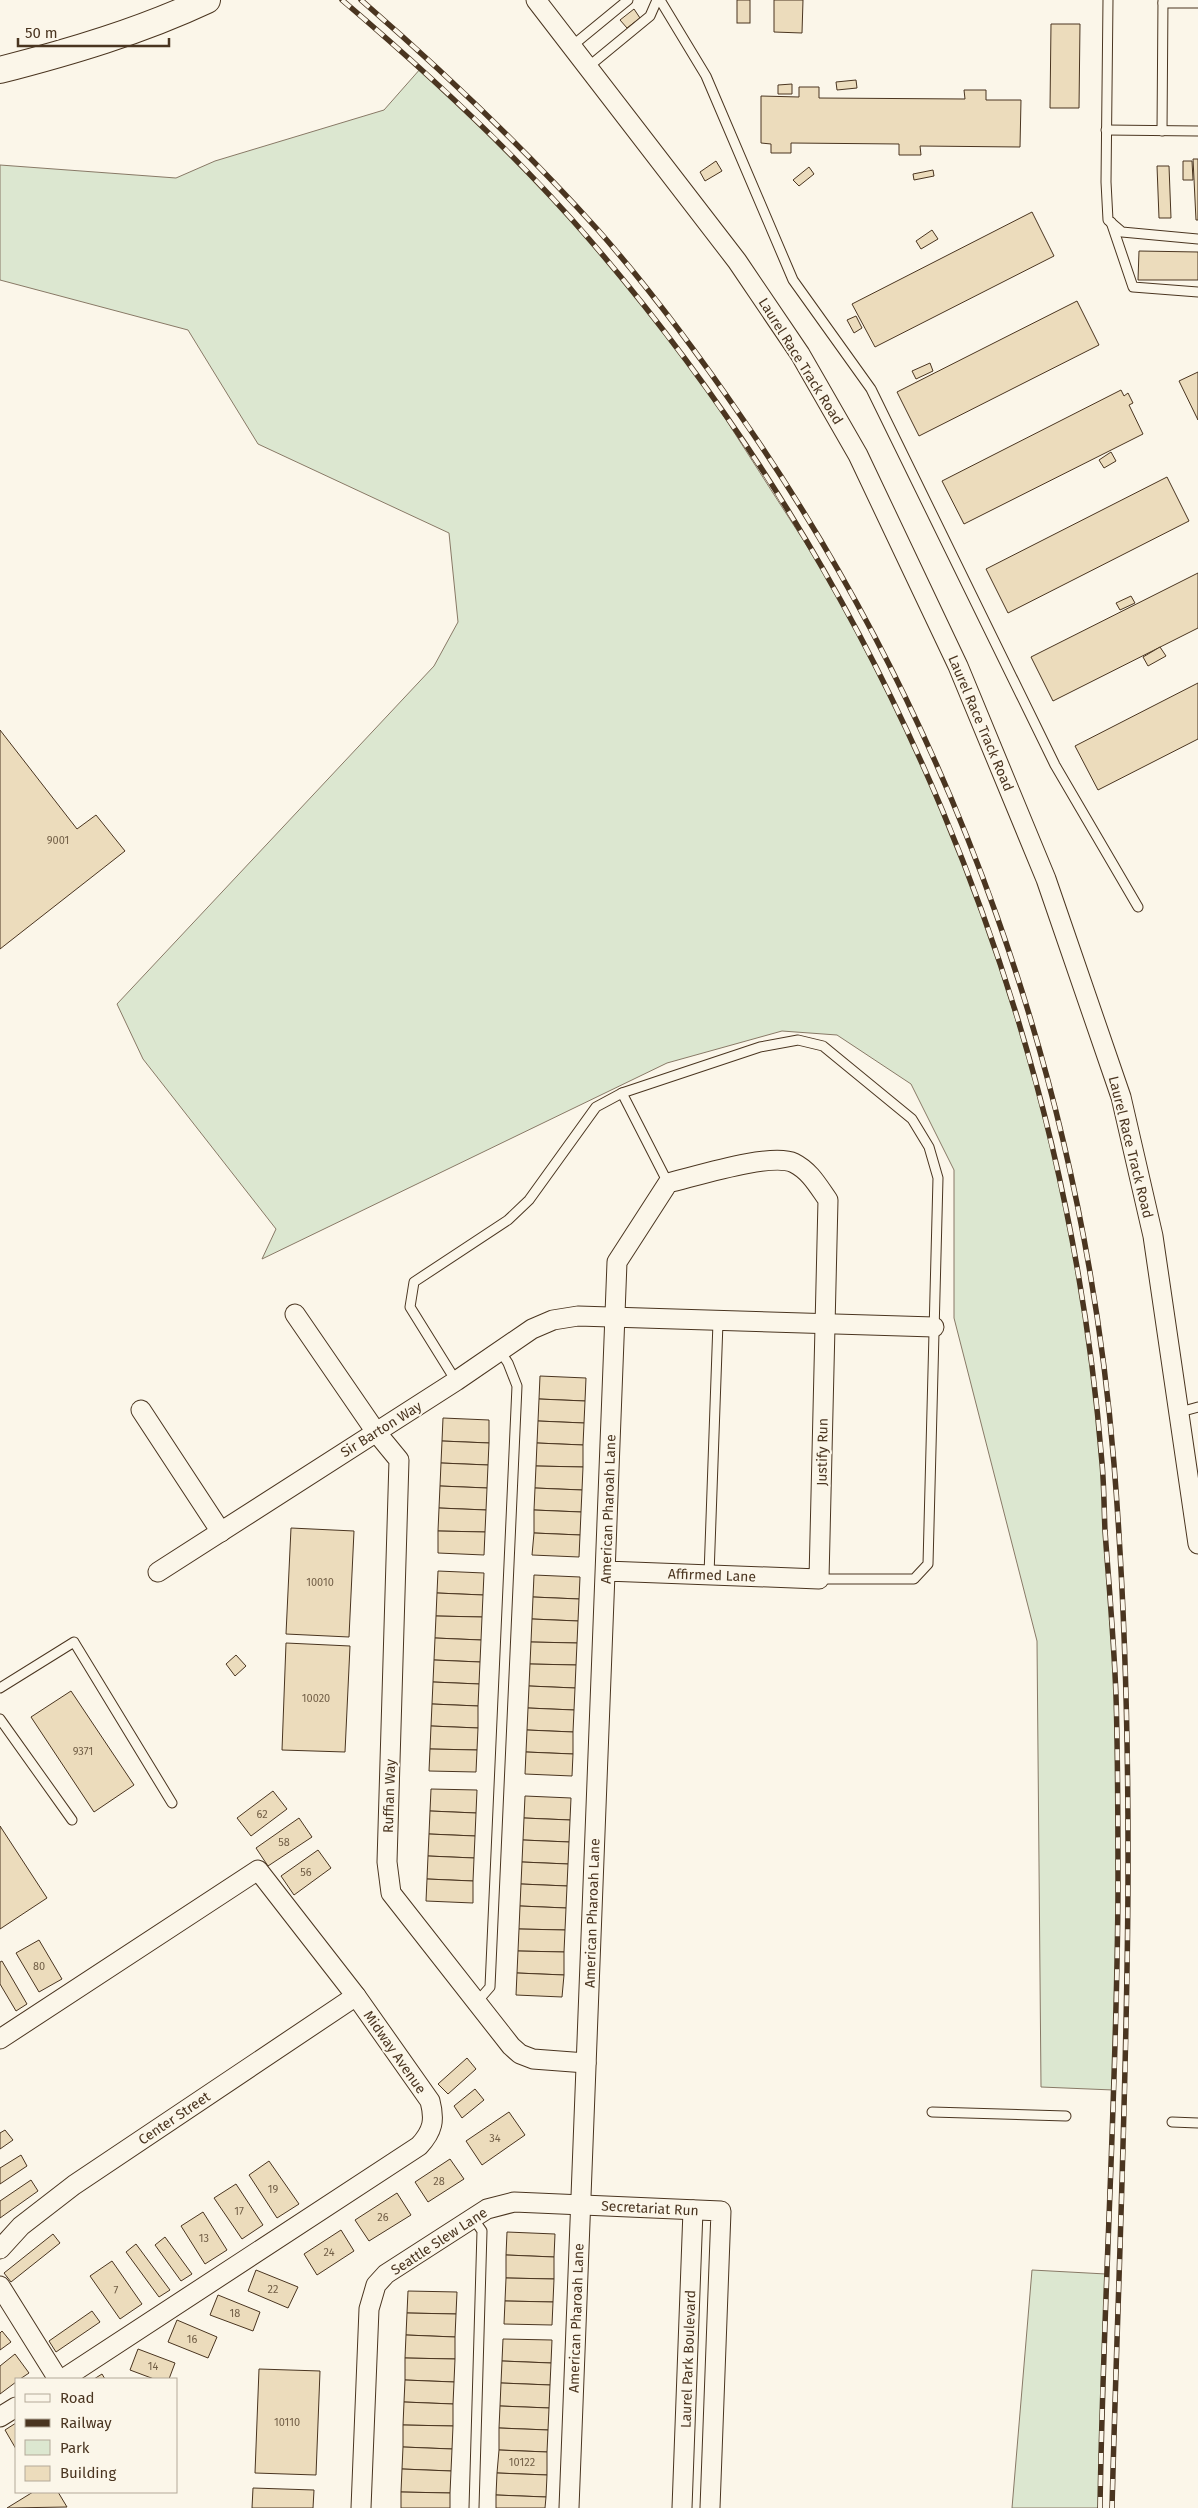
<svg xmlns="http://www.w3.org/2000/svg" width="1198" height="2508" font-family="'Fira Sans',sans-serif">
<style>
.green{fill:#dce7d0;stroke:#887966}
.building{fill:#ecdcbc;stroke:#4a3520}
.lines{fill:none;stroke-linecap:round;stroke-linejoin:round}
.lane-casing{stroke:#4a3520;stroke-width:11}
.street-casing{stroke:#4a3520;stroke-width:21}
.secondary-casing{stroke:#4a3520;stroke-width:28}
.lane{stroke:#fbf6e9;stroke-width:9}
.street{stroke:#fbf6e9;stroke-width:19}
.secondary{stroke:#fbf6e9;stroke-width:26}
.rail-casing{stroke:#4a3520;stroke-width:5.5}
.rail{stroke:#fbf6e9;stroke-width:4;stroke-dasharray:11;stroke-linecap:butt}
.labels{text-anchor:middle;stroke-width:4;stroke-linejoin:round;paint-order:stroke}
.number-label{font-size:11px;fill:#725f47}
.street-label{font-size:14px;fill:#4a3520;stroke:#fbf6e9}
</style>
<rect width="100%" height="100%" fill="#fbf6e9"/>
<g class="green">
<polygon points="421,68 466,110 588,238 696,373 834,588 930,779 981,910 1036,1082 1067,1217 1088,1342 1102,1464 1116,1699 1118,1893 1113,2090 1041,2087 1037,1641 954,1318 954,1170 911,1084 837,1035 782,1031 667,1063 262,1259 276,1229 143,1059 117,1004 434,666 458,622 449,533 258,444 188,330 0,280 0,165 176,178 215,161 384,110"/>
<polygon points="1032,2270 1106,2274 1100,2508 1012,2508"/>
</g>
<g class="building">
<rect x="737" y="0" width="13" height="23"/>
<polygon points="774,0 803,0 802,33 774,32"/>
<polygon points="634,9 640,18 627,28 620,20"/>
<polygon points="1051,24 1080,24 1079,108 1050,108"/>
<polygon points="856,80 857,88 837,90 836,82"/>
<polygon points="792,84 792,94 778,94 778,85"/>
<polygon points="799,87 819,87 819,98 965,99 964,90 986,90 986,100 1021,100 1020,147 920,146 921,155 899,155 899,144 791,143 791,153 771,153 771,144 761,143 761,96 799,97"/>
<polygon points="1193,159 1198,159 1198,220 1196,220"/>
<polygon points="716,161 722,171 705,181 700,172"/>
<polygon points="1183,161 1192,161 1193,180 1183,180"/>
<polygon points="1157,166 1169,166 1171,218 1159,218"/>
<polygon points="809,167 814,174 799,186 793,180"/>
<polygon points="933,170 934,176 914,180 913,174"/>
<polygon points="1032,212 1054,256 875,347 852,304"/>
<polygon points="932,230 938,239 921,249 916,241"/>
<polygon points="1139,251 1198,252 1198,280 1138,280"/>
<polygon points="1077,301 1099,345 919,436 897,392"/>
<polygon points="856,316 862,328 854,333 847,320"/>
<polygon points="930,363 933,371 916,379 912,371"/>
<polygon points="1198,372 1198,420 1179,381"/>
<polygon points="1121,390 1124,396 1128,393 1133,403 1129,405 1143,434 964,524 942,481"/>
<polygon points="1111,452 1116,461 1104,468 1099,460"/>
<polygon points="1167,477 1189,521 1008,613 986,569"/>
<polygon points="1198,573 1198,628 1053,701 1031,657"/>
<polygon points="1131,596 1135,603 1120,610 1116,603"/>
<polygon points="1160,647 1166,656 1148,666 1143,657"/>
<polygon points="1198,683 1198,739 1098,790 1075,746"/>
<polygon points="0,730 77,829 96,815 125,851 0,949"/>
<polygon points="540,1376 586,1378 585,1401 539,1399"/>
<polygon points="539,1399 585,1401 584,1423 538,1421"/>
<polygon points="443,1418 489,1420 489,1443 442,1441"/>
<polygon points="538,1421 584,1423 583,1445 537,1443"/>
<polygon points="442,1441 489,1443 488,1465 441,1463"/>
<polygon points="537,1443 583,1445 583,1467 536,1466"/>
<polygon points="441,1463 488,1465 487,1488 440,1486"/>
<polygon points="536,1466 583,1467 582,1490 535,1488"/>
<polygon points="440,1486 487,1488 486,1510 439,1508"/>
<polygon points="535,1488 582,1490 581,1512 534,1510"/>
<polygon points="439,1508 486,1510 485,1532 438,1531"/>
<polygon points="534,1510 581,1512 580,1535 534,1533"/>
<polygon points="291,1528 354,1531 349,1637 286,1634"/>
<polygon points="438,1531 485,1532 484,1555 438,1553"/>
<polygon points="534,1533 580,1535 579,1557 532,1555"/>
<polygon points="438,1571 484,1573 483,1595 437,1593"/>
<polygon points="534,1575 580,1577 579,1599 533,1597"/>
<polygon points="437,1593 483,1595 482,1617 436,1616"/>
<polygon points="533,1597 579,1599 578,1621 532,1619"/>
<polygon points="436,1616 482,1617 481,1640 435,1638"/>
<polygon points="532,1619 578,1621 577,1643 531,1642"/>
<polygon points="435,1638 481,1640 480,1662 434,1660"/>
<polygon points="531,1642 577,1643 576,1665 530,1664"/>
<polygon points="286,1643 350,1646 345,1752 282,1750"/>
<polygon points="236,1655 246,1666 235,1676 226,1664"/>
<polygon points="434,1660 480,1662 479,1684 433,1682"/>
<polygon points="530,1664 576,1665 575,1688 529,1686"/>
<polygon points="433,1682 479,1684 478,1706 432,1704"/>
<polygon points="529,1686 575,1688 574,1710 528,1708"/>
<polygon points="71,1691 134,1785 94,1812 31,1717"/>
<polygon points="432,1704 478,1706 478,1728 431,1726"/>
<polygon points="528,1708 574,1710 573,1732 527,1730"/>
<polygon points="431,1726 478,1728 477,1750 430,1749"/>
<polygon points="527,1730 573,1732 573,1754 526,1752"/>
<polygon points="430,1749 477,1750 476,1772 429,1771"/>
<polygon points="526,1752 573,1754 572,1776 525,1774"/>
<polygon points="431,1789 477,1790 476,1813 430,1811"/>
<polygon points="273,1791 287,1809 251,1836 237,1818"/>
<polygon points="525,1796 571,1798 570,1820 524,1818"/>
<polygon points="430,1811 476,1813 475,1836 429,1834"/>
<polygon points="299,1818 312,1837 268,1866 256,1848"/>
<polygon points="524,1818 570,1820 569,1842 523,1840"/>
<polygon points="0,1826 47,1898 0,1929"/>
<polygon points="429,1834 475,1836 474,1858 428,1856"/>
<polygon points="523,1840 569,1842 568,1864 522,1862"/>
<polygon points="318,1850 331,1868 294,1895 281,1876"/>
<polygon points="428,1856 474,1858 473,1881 427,1879"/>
<polygon points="522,1862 568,1864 567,1886 521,1884"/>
<polygon points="427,1879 473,1881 473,1903 426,1901"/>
<polygon points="521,1884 567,1886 566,1908 520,1906"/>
<polygon points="520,1906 566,1908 565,1930 519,1929"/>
<polygon points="519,1929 565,1930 564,1952 518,1951"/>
<polygon points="39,1940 62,1979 39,1992 16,1953"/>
<polygon points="518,1951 564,1952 564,1975 517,1973"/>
<polygon points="2,1961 27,2004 16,2011 0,1984 0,1962"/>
<polygon points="517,1973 564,1975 562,1997 516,1995"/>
<polygon points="467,2058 476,2069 448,2094 438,2084"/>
<polygon points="475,2089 484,2100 462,2118 454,2106"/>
<polygon points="509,2112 525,2135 482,2165 466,2141"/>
<polygon points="5,2130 13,2140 0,2149 0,2133"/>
<polygon points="21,2155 27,2166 0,2184 0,2168"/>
<polygon points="450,2159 464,2179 428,2202 415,2182"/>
<polygon points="269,2161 299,2204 277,2218 249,2175"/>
<polygon points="31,2180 38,2191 0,2218 0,2201"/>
<polygon points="236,2184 263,2225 242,2239 214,2198"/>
<polygon points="397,2193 411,2215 369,2241 355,2220"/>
<polygon points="203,2212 227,2250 205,2264 181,2226"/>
<polygon points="341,2230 354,2251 317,2275 304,2254"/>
<polygon points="507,2232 555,2234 554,2257 506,2255"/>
<polygon points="53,2234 60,2243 11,2282 4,2273"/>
<polygon points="165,2237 192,2274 181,2281 155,2245"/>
<polygon points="136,2244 170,2290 159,2297 126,2252"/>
<polygon points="506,2255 554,2257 554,2279 506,2278"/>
<polygon points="112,2261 142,2304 120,2319 90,2276"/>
<polygon points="256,2270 298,2287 288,2308 248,2291"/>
<polygon points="506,2278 554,2279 553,2302 505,2301"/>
<polygon points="408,2291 457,2292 456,2314 407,2313"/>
<polygon points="218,2295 260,2312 253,2331 210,2315"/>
<polygon points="505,2301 553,2302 552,2325 504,2324"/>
<polygon points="92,2311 100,2322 56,2352 49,2341"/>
<polygon points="407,2313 456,2314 455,2337 406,2335"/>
<polygon points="177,2320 217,2337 208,2358 168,2342"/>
<polygon points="2,2331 11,2342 0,2350 0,2333"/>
<polygon points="406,2335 455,2337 455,2359 405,2358"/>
<polygon points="503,2339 552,2340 551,2363 502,2361"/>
<polygon points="138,2349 175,2363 169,2379 154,2379 130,2370"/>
<polygon points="15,2354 29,2373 20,2379 16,2379 16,2382 0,2394 0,2366"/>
<polygon points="405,2358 455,2359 454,2382 405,2380"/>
<polygon points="502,2361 551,2363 550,2385 501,2383"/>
<polygon points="259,2369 320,2371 316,2475 255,2473"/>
<polygon points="102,2374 105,2379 94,2379"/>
<polygon points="405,2380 454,2382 453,2404 404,2402"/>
<polygon points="501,2383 550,2385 549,2408 500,2406"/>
<polygon points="404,2402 453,2404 453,2426 403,2425"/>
<polygon points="500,2406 549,2408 548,2430 499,2428"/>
<polygon points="16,2423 16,2449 5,2430"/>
<polygon points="403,2425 453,2426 452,2449 403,2447"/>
<polygon points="499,2428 548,2430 547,2452 499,2450"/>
<polygon points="403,2447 452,2449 451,2471 402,2469"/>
<polygon points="499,2450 547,2452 547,2475 497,2473"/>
<polygon points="402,2469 451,2471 450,2493 401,2492"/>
<polygon points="497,2473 547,2475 546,2497 496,2495"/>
<polygon points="253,2488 314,2490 313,2508 252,2508"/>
<polygon points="33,2492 58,2492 67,2507 7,2508"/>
<polygon points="401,2492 450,2493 450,2508 401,2508"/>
<polygon points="496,2495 546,2497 545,2508 496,2508"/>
</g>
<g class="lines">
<g class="lane-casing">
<g id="lane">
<polyline points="660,0 706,76 793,280 871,389 1055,765 1138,907"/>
<polyline points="1108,0 1106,182 1108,220 1122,232 1198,239"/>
<polyline points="1163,3 1198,3"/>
<polyline points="572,46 628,0"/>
<polyline points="588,67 650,16 657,0"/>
<polyline points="1106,130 1198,131"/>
<polyline points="1162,131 1163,0"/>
<polyline points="1111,222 1133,287 1198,292"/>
<polyline points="622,1093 668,1183"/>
<polyline points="456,1381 410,1307 414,1282 508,1220 529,1200 596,1107 622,1093 760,1047 798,1040 823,1046 912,1119 929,1147 938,1178 928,1564 914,1579 819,1579"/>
<polyline points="1180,1412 1198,1407"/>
<polyline points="709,1575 718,1322"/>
<polyline points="0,1688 74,1642 172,1803"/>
<polyline points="0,1719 72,1820"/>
<polyline points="476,2003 490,1987 517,1386 508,1363 500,1351"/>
<polyline points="932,2112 1066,2116"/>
<polyline points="1172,2122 1198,2123"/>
<polyline points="473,2218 482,2231 474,2508"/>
</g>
</g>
<g class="street-casing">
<g id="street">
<polyline points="536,0 737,261 800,354 858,455 958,666 1046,879 1121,1097 1153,1236 1198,1544"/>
<polyline points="295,1314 376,1432 399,1460 387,1862 391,1893 511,2046 520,2054 533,2059 586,2063"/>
<polyline points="141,1410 221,1532"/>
<polyline points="158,1572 456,1381 532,1329 553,1320 578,1316 934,1327"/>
<path d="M 0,2039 L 258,1870 L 356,1996 L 430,2101 C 435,2120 433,2131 419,2146 L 63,2379"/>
<polyline points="0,2249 21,2226 74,2185 356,1996"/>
<polyline points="0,2286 58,2379"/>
<polyline points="0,2417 16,2407"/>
<polyline points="361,2508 369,2309 376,2285 386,2274 487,2209 514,2202 721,2211 710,2508"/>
<path d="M 569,2508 L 617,1262 L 668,1183 C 694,1177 771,1152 794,1163 C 810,1171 818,1186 828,1200 L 819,1579 L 606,1571"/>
<polyline points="682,2508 693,2210"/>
</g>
</g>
<g class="secondary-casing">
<path id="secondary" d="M 0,70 C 70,52 141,31 207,0"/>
</g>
<use href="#lane" class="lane"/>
<use href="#street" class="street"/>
<use href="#secondary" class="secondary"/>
<g class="rail-casing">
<g id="rail">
<path d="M 342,0 C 429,74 514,152 589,239 C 883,580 1066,1013 1102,1463 C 1104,1485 1104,1508 1105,1531 C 1109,1586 1114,1641 1116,1696 C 1118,1760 1118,1825 1118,1889 C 1117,2095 1103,2302 1100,2508"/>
<path d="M 361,0 C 444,72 524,148 598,230 C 649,288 696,351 740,415 C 955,724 1084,1089 1114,1464 C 1142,1812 1121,2160 1112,2508"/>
</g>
</g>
<use href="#rail" class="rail"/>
</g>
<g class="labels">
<g class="number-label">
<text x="58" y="844">9001</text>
<text x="320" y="1586">10010</text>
<text x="316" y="1702">10020</text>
<text x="83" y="1755">9371</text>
<text x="262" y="1818">62</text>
<text x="284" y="1846">58</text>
<text x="306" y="1876">56</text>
<text x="39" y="1970">80</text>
<text x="495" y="2142">34</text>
<text x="439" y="2185">28</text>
<text x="273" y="2193">19</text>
<text x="239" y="2215">17</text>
<text x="383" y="2221">26</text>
<text x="204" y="2242">13</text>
<text x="329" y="2256">24</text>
<text x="273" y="2293">22</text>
<text x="116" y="2294">7</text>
<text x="235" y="2317">18</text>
<text x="192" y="2343">16</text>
<text x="153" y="2370">14</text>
<text x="287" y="2426">10110</text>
<text x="522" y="2466">10122</text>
</g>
<g class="street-label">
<text transform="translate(801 361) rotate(58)" y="5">Laurel Race Track Road</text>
<text transform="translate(981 723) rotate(67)" y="5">Laurel Race Track Road</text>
<text transform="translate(1131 1147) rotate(76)" y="5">Laurel Race Track Road</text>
<text transform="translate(381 1429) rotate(-32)" y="5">Sir Barton Way</text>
<text transform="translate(822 1452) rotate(-89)" y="5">Justify Run</text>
<text transform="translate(608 1509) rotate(-88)" y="5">American Pharoah Lane</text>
<text transform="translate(712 1575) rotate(2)" y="5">Affirmed Lane</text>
<text transform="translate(389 1796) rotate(-88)" y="5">Ruffian Way</text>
<text transform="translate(592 1913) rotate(-88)" y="5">American Pharoah Lane</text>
<text transform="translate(395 2052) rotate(55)" y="5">Midway Avenue</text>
<text transform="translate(174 2118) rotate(-34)" y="5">Center Street</text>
<text transform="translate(650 2208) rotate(3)" y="5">Secretariat Run</text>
<text transform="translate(439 2241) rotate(-33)" y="5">Seattle Slew Lane</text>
<text transform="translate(576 2318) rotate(-88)" y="5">American Pharoah Lane</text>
<text transform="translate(688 2359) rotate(-88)" y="5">Laurel Park Boulevard</text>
</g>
</g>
<rect x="15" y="2378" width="162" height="115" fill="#fbf6e9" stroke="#b4a999"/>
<rect x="25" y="2394" width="25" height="8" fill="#fbf6e9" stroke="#b4a999"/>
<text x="60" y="2403" font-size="15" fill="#4a3520">Road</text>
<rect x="25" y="2419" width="25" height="8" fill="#4a3520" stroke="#b4a999"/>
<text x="60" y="2428" font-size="15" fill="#4a3520">Railway</text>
<rect x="25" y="2440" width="25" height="15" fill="#dce7d0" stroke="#b4a999"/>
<text x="60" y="2453" font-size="15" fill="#4a3520">Park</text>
<rect x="25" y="2466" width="25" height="15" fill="#ecdcbc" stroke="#b4a999"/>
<text x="60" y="2478" font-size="15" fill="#4a3520">Building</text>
<path d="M18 38v8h151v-8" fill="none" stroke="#4a3520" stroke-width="2.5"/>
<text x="25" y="38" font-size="15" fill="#4a3520" stroke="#fbf6e9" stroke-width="4" paint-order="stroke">50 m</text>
</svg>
